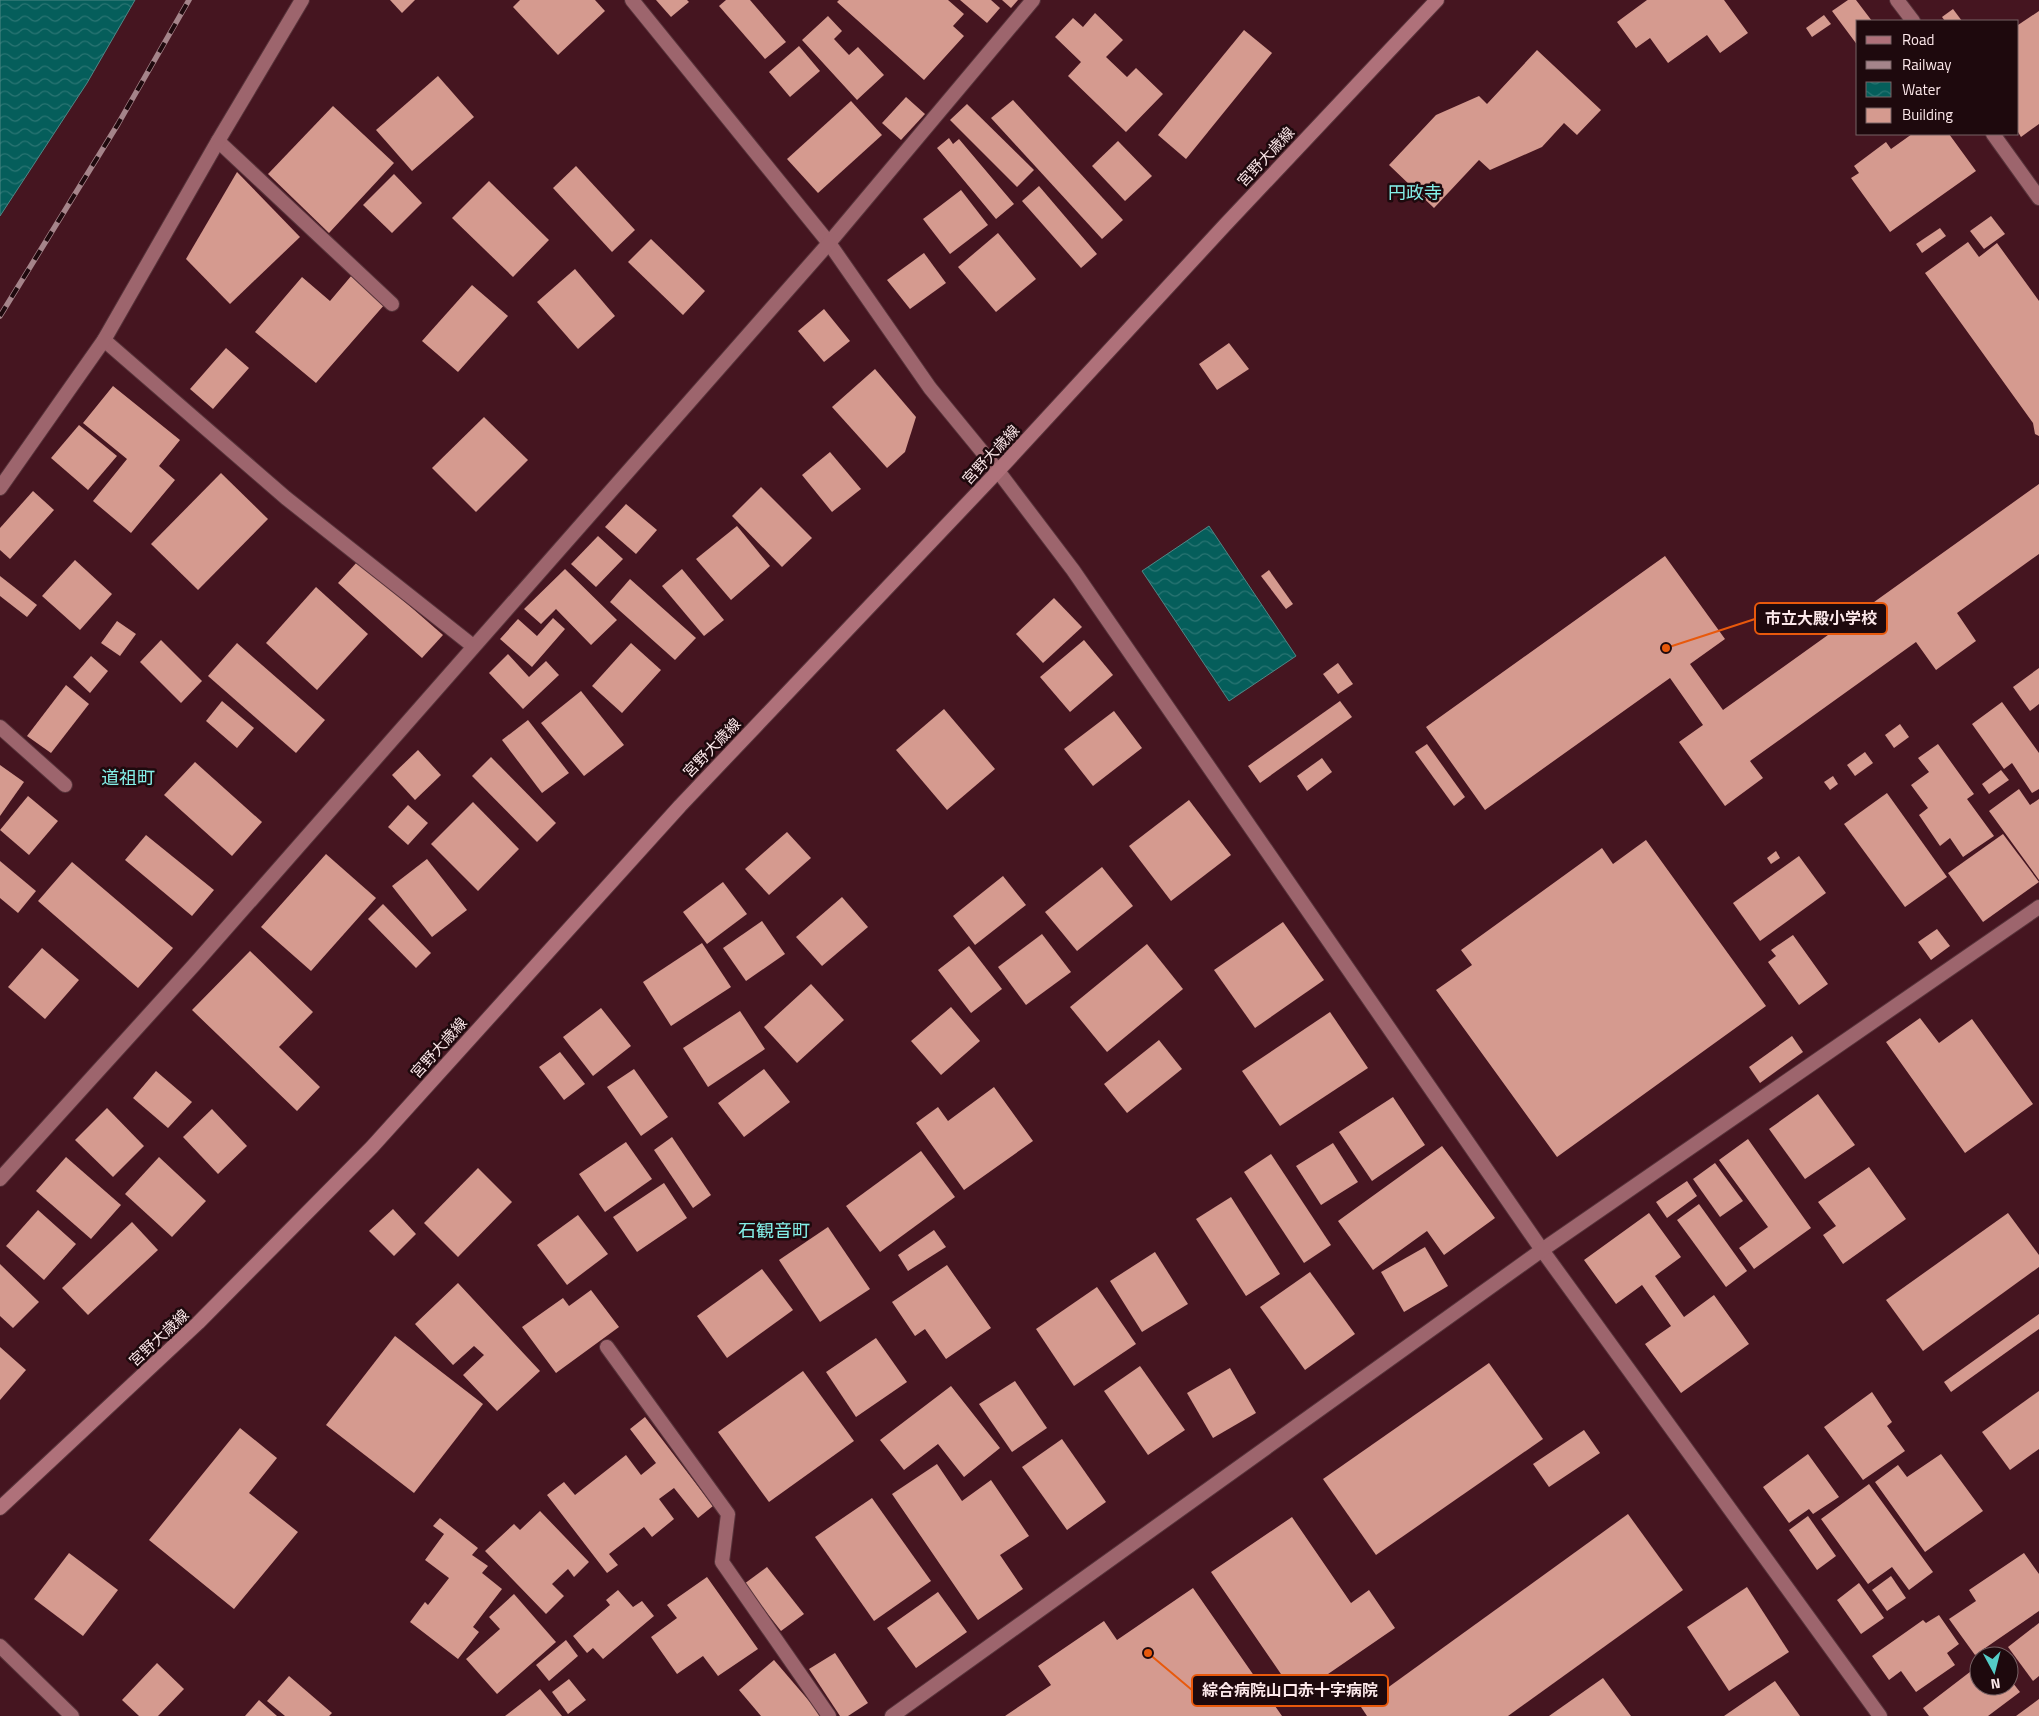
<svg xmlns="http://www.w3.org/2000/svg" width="2039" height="1716" font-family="'Titillium Web','Noto Sans JP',sans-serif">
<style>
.water{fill:url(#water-waves);stroke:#4f8786}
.building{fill:#d59a8f}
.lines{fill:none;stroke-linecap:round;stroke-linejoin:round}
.minor-casing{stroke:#57333a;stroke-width:16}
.tertiary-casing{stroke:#57333a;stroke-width:16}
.secondary-casing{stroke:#57333a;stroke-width:16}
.minor{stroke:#9d656d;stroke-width:14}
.tertiary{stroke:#9d656d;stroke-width:14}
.secondary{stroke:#af717a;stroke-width:14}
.rail-casing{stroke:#a5848a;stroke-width:5.5}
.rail{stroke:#1e090d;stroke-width:4;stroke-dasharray:11;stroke-linecap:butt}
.labels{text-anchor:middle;stroke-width:5;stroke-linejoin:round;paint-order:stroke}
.street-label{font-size:15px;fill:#fce8ea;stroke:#1e090d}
.quarter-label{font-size:18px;fill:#84efe8;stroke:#1e090d}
.leader{fill:none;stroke:#e8590c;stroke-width:2}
.callout-dot{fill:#e8590c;stroke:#1e090d;stroke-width:2}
.callout{fill:#1e090d;stroke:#e8590c;stroke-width:2}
.callout-label{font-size:16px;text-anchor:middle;font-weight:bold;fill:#fce8ea}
</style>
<defs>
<pattern id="water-waves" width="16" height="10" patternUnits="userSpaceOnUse" patternTransform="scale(1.25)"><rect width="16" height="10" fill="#055e5b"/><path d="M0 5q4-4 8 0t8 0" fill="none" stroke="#2a7573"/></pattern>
</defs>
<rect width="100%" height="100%" fill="#451520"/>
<g class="water">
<polygon points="0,0 135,0 87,83 0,216"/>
<polygon points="1209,526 1296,656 1229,701 1142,571"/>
</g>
<g class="building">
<polygon points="390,0 415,0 402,13"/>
<polygon points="520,0 595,0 605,11 558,55 513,7"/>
<polygon points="656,0 687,0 689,2 671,17"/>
<polygon points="726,0 750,0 786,42 765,59 719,6"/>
<polygon points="839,0 948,0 964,14 953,26 964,36 924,80 837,2"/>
<polygon points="960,0 991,0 1000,8 987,23"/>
<polygon points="1002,0 1018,0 1011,8"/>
<polygon points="1647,0 1724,0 1748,33 1720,53 1707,35 1668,63 1650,38 1636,48 1617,22"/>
<polygon points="1848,0 1856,0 1872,21 1858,21 1858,46 1832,11"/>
<polygon points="1953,9 1962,21 1945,21 1942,17"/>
<polygon points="2039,11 2039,124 2021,137 2018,132 2018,25"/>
<polygon points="1095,13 1123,40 1106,57 1127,77 1136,68 1163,94 1126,132 1068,76 1081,62 1055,37 1073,18 1083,27"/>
<polygon points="1824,15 1831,24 1812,37 1806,28"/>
<polygon points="828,16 842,31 834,39 849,55 858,47 884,75 857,100 802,40"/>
<polygon points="1244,30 1272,53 1186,159 1158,135"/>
<polygon points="799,46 820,71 790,97 769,72"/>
<polygon points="1537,50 1601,110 1577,135 1564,123 1542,147 1490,170 1479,160 1434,208 1389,165 1436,115 1479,96 1487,104"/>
<polygon points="438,76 474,117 412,171 376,130"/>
<polygon points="906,97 925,114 901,140 882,123"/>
<polygon points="1013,100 1123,220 1102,239 991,118"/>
<polygon points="851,101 882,135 818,193 787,159"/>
<polygon points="967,104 1034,170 1017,187 950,120"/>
<polygon points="333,106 394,163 329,233 268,174"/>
<polygon points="1912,134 1949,134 1976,171 1890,232 1851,178 1859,173 1854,166 1886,142 1891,149"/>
<polygon points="949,138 953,144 959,139 1014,204 996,219 937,148"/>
<polygon points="1118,141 1152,176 1125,201 1092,166"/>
<polygon points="576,166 635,230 612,252 553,188"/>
<polygon points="237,172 300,237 230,304 186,259"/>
<polygon points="394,174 422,203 392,233 363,205"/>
<polygon points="489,181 549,240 513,277 452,218"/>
<polygon points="1039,186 1097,254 1081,268 1022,201"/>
<polygon points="961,190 988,225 950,254 923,219"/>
<polygon points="1991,216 2005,234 1984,249 1970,231"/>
<polygon points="1940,228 1946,236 1922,253 1916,244"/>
<polygon points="998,233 1036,279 996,312 958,267"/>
<polygon points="651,239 705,291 683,315 628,262"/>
<polygon points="1968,242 1979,257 1997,243 2039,301 2039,436 2035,434 2033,423 1925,273"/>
<polygon points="924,253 946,283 910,309 887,280"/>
<polygon points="575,269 615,316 578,349 537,302"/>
<polygon points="352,275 385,304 316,383 255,332 302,277 330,301"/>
<polygon points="472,285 508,316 458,372 422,341"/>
<polygon points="824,309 850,341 824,362 798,331"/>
<polygon points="1229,343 1249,369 1217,390 1199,364"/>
<polygon points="226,348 249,368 213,409 190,389"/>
<polygon points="875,369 916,417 905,452 887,468 832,407"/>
<polygon points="113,386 180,440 159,466 175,480 131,533 93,501 127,459 83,423"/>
<polygon points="484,417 528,460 476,512 432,468"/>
<polygon points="79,425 117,456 88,490 51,458"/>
<polygon points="830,452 861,489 832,512 802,475"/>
<polygon points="221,473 268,519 198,590 151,544"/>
<polygon points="2039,484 2039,554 1957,613 1976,641 1936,670 1916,642 1750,761 1763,778 1725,806 1679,742 1703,725 1670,678 1485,810 1426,727 1665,556 1725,639 1690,664 1723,710"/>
<polygon points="761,487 812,538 782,567 732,516"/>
<polygon points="33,491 54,510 10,559 0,550 0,528"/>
<polygon points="626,504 657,530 636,554 605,527"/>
<polygon points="737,526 770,566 731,600 696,559"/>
<polygon points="598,536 623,559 596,587 571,564"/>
<polygon points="75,560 112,594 80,630 42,596"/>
<polygon points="358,561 443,635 422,658 338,583"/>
<polygon points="565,569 617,620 591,645 556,609 541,624 524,609"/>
<polygon points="682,569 724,620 704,636 662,586"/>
<polygon points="1269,570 1293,604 1286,609 1261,576"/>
<polygon points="0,576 37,605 27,617 0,596"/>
<polygon points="630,579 696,638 675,660 610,602"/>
<polygon points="316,587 368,634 317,690 266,643"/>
<polygon points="1054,598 1082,627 1043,663 1016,634"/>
<polygon points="553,618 565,629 532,667 500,639 518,619 537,636"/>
<polygon points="117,621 136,634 120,656 101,643"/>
<polygon points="161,640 202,681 181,703 140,662"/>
<polygon points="1084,640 1113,675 1070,712 1040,677"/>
<polygon points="237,643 325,720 296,753 208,676"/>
<polygon points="631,643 661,670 622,713 592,686"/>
<polygon points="508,654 529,677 546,661 559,675 523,709 489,673"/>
<polygon points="91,656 108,671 90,693 73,677"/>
<polygon points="1338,663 1353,684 1338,694 1323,674"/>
<polygon points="2039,668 2039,704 2030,711 2013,687"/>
<polygon points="66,685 89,704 51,753 27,736"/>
<polygon points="581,691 624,745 584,776 541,723"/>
<polygon points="222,701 254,728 237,748 206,721"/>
<polygon points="1340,701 1352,717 1260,783 1248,766"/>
<polygon points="2002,702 2039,753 2039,789 2032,793 2012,763 2004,769 1972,724"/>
<polygon points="944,709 995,769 947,810 896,750"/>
<polygon points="1114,711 1142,748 1093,786 1064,749"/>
<polygon points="528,720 569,773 542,793 502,740"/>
<polygon points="1900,724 1909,737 1894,748 1885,735"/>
<polygon points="1427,744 1465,797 1454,806 1415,752"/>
<polygon points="1938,744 1974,794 1967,799 1994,836 1963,857 1950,838 1940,846 1919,815 1928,808 1911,785 1929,772 1918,758"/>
<polygon points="418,750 441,775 415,800 392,775"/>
<polygon points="1865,752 1873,763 1855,776 1847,765"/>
<polygon points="491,757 556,823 537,842 472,776"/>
<polygon points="1322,758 1332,772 1307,791 1297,776"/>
<polygon points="195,762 262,822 232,856 164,795"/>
<polygon points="0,765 24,782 0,816"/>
<polygon points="2001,770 2009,780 1989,794 1982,784"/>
<polygon points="1833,776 1838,784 1830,790 1824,782"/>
<polygon points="2019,789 2030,805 2039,799 2039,880 1989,811"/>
<polygon points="1887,793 1947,877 1905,907 1844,824"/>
<polygon points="28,796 58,821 29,855 0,830"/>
<polygon points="1189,800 1231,855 1171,901 1129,846"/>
<polygon points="473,802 519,849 478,891 431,844"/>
<polygon points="408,805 428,823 408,845 388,827"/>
<polygon points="787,832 811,858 769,895 745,869"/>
<polygon points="2003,834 2039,882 1983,922 1948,873"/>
<polygon points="146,835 214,890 192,916 125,860"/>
<polygon points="1646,840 1766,1006 1557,1157 1436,990 1472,965 1461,950 1602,848 1613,864"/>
<polygon points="1776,851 1780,858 1771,864 1767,858"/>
<polygon points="326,854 376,898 311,971 261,927"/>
<polygon points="1799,856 1826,893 1760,941 1733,903"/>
<polygon points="427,859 467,910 432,937 392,886"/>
<polygon points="0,861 36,891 18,913 0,898"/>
<polygon points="72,862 173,948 138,988 38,901"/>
<polygon points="1102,867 1133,906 1077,951 1045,912"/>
<polygon points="1003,876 1026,905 975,945 953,916"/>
<polygon points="723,882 747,914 707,944 683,912"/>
<polygon points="842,897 868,927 822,966 796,937"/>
<polygon points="383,904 431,953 416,968 368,919"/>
<polygon points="762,921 785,954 746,981 723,948"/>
<polygon points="1283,922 1324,980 1255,1028 1214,970"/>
<polygon points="1937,929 1950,946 1931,960 1918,942"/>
<polygon points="1042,934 1071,972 1026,1005 998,967"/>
<polygon points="1793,935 1828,984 1799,1005 1768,962 1776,956 1771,950"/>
<polygon points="702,943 731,987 671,1026 643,982"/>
<polygon points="1147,944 1183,989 1107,1052 1070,1007"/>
<polygon points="969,946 1002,989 971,1013 938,970"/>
<polygon points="42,948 79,980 45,1019 8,987"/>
<polygon points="250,951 313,1012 279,1047 320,1087 297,1111 192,1010"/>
<polygon points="811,984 844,1020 797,1063 764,1027"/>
<polygon points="951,1007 980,1041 941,1075 911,1041"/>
<polygon points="601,1008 631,1046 593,1076 563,1037"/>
<polygon points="740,1011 765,1049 708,1087 683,1048"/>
<polygon points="1330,1012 1368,1068 1280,1126 1242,1071"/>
<polygon points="1920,1018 1939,1043 1972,1019 2033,1104 1965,1153 1886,1042"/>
<polygon points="1792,1036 1803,1052 1760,1083 1749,1067"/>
<polygon points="1159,1040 1182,1069 1127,1113 1104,1084"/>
<polygon points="560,1052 585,1084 564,1100 539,1067"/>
<polygon points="634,1069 668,1117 641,1136 607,1087"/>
<polygon points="764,1069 790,1102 744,1137 718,1103"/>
<polygon points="156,1071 192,1102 168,1128 133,1098"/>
<polygon points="994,1087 1033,1141 964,1190 916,1123 938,1107 948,1121"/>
<polygon points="1818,1094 1855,1145 1805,1179 1769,1129"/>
<polygon points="1393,1097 1425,1145 1372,1181 1339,1132"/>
<polygon points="107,1108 144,1146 113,1177 75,1140"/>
<polygon points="212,1109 247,1146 218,1174 183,1137"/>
<polygon points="672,1137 711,1195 693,1208 654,1150"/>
<polygon points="1748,1139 1811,1228 1754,1269 1739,1248 1768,1227 1719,1160"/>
<polygon points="626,1142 652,1179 605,1212 579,1174"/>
<polygon points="1333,1143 1358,1182 1321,1205 1296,1166"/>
<polygon points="1442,1146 1495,1218 1444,1255 1427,1231 1373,1270 1338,1221"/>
<polygon points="921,1151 955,1197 880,1252 846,1206"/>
<polygon points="1271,1154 1331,1245 1304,1263 1244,1172"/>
<polygon points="66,1157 121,1205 91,1239 36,1191"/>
<polygon points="159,1157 206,1201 172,1237 125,1194"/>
<polygon points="1715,1163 1743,1201 1720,1217 1693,1179"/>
<polygon points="1869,1167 1906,1219 1843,1264 1823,1235 1836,1226 1818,1202"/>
<polygon points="478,1168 512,1202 458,1257 424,1223"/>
<polygon points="1687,1181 1697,1196 1667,1218 1656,1202"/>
<polygon points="664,1183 687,1218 637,1252 613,1217"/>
<polygon points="1231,1197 1280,1274 1246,1296 1196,1219"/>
<polygon points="1699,1204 1747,1271 1726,1287 1677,1220"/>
<polygon points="393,1209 416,1234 394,1256 369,1231"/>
<polygon points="38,1210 76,1244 44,1280 6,1246"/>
<polygon points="1649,1213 1681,1257 1655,1276 1684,1317 1714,1295 1749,1344 1681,1393 1645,1344 1671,1326 1642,1285 1616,1304 1584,1260"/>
<polygon points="2008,1213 2039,1255 2039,1267 1923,1351 1886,1300"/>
<polygon points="578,1215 608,1254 567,1285 537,1245"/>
<polygon points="132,1222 158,1250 88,1315 62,1288"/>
<polygon points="828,1227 870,1289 820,1322 779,1260"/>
<polygon points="934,1230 946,1247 908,1271 898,1255"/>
<polygon points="1425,1247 1448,1286 1404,1312 1381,1272"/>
<polygon points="1155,1252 1188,1304 1142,1332 1110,1281"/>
<polygon points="0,1264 39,1302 13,1328 0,1316"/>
<polygon points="947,1265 991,1328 946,1359 925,1329 915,1336 892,1302"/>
<polygon points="762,1269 793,1310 727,1358 697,1316"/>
<polygon points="1310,1272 1355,1334 1305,1370 1260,1307"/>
<polygon points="458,1283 540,1371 497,1411 463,1375 484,1355 474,1346 453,1365 415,1324"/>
<polygon points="1097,1287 1136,1344 1074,1386 1036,1329"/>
<polygon points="591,1290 619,1327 556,1373 522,1327 563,1298 569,1306"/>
<polygon points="2039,1314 2039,1329 1951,1392 1944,1382"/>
<polygon points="395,1336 483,1404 414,1493 326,1425"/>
<polygon points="876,1338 907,1382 856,1417 826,1372"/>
<polygon points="0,1347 26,1370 0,1400"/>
<polygon points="1489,1363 1543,1439 1376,1555 1323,1479"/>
<polygon points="1140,1366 1185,1430 1148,1455 1104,1391"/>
<polygon points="1230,1368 1256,1413 1213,1438 1187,1393"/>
<polygon points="803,1371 854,1441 769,1502 718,1432"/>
<polygon points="1015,1381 1047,1428 1012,1452 979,1404"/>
<polygon points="951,1386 1000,1448 964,1477 938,1444 904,1470 880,1440"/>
<polygon points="2039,1391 2039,1449 2010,1470 1982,1432"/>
<polygon points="1872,1392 1892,1422 1887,1426 1905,1451 1863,1480 1824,1427"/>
<polygon points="645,1417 713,1506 698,1518 674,1488 659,1499 674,1519 652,1537 644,1527 609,1554 618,1565 607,1573 547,1495 564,1482 575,1495 626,1455 641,1475 656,1463 630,1429"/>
<polygon points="240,1428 277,1458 249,1493 298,1532 234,1609 149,1540"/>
<polygon points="1584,1430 1600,1453 1549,1487 1533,1464"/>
<polygon points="1062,1439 1106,1502 1067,1530 1022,1467"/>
<polygon points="1808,1454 1839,1497 1813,1514 1809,1509 1789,1523 1763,1487"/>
<polygon points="1941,1454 1983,1511 1925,1552 1875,1482 1898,1465 1907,1477"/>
<polygon points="937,1464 962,1501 991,1480 1029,1536 1000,1555 1023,1589 978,1620 892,1494"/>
<polygon points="1869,1484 1933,1572 1909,1590 1892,1567 1868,1584 1821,1519"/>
<polygon points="872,1498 931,1581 874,1621 815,1537"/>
<polygon points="540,1511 589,1562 574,1577 568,1569 552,1584 564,1596 546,1614 485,1551 514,1524 520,1530"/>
<polygon points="1628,1514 1683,1590 1508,1716 1367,1716 1361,1707"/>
<polygon points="1808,1516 1836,1556 1817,1570 1789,1530"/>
<polygon points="1292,1517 1351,1603 1369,1590 1395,1628 1296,1696 1211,1572"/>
<polygon points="440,1518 478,1548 472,1555 488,1566 482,1573 502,1589 473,1627 479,1632 458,1659 410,1622 425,1602 428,1605 449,1578 425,1560 444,1534 433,1526"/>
<polygon points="69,1553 118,1590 83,1636 34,1599"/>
<polygon points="2024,1553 2039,1574 2039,1611 1975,1655 1949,1619 1976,1601 1969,1590"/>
<polygon points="767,1567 804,1614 781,1631 744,1584"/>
<polygon points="1891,1576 1906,1598 1887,1611 1872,1590"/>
<polygon points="707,1577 758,1649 718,1676 703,1656 677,1674 651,1637 677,1618 667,1605"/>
<polygon points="1859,1583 1884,1618 1861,1634 1837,1600"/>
<polygon points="1747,1587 1789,1652 1729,1691 1687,1627"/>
<polygon points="1193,1588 1282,1716 1005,1716 1051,1685 1038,1666 1104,1621 1117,1640"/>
<polygon points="618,1590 633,1607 642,1601 654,1616 603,1659 593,1648 587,1653 573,1636 610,1605 606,1600"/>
<polygon points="938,1592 967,1632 916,1668 887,1628"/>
<polygon points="514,1594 556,1642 497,1694 466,1659 500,1629 489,1617"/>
<polygon points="1939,1615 1959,1644 1947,1653 1955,1665 1916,1692 1901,1671 1889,1680 1872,1656 1923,1620 1926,1623"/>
<polygon points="2039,1623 2039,1676 2033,1681 2008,1647"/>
<polygon points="566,1640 578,1656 549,1681 536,1665"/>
<polygon points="835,1653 868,1703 848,1716 840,1716 809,1669"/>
<polygon points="774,1660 822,1716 761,1716 739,1690"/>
<polygon points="157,1663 184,1689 158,1716 139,1716 122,1700"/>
<polygon points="1979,1665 1979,1686 2009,1686 2009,1678 2020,1692 1988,1716 1929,1716 1923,1708"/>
<polygon points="289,1676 332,1713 329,1716 285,1716 267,1701"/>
<polygon points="1603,1678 1631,1716 1549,1716"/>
<polygon points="569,1679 586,1700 568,1714 552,1692"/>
<polygon points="1775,1681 1800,1716 1724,1716"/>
<polygon points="540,1689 562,1716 505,1716"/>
<polygon points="2039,1699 2039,1716 2016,1716"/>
<polygon points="259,1700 277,1716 245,1716"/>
</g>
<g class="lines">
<g class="minor-casing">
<g id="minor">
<polyline points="632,0 829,243 930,388 998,471 1073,570 1542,1250 1880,1716"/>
<polyline points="1897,0 1913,21"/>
<polyline points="1993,134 2039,198"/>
<polyline points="218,141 392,304"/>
<polyline points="104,340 286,498 473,646"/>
<polyline points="0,727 65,785"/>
<polyline points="0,1179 194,965 829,243 1033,0"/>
<polyline points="607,1347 728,1514 722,1562 829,1716"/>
<polyline points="892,1716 1542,1250 2039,907"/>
</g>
</g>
<g class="tertiary-casing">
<g id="tertiary">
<polyline points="0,488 104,340 218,141 302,0"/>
<polyline points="0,1646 72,1716"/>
</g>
</g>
<g class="secondary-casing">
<polyline id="secondary" points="0,1508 198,1323 372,1147 680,806 998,471 1225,225 1437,0"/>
</g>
<use href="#minor" class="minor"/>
<use href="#tertiary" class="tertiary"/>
<use href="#secondary" class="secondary"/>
<g class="rail-casing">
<polyline id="rail" points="0,316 118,124 189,0"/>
</g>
<use href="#rail" class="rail"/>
</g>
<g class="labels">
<g class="street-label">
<text transform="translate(1266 157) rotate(-47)" y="5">宮野大歳線</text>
<text transform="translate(991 455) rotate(-47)" y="5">宮野大歳線</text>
<text transform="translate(712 748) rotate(-46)" y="5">宮野大歳線</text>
<text transform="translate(439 1048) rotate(-48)" y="5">宮野大歳線</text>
<text transform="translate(159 1338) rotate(-43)" y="5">宮野大歳線</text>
</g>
<g class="quarter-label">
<text x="1415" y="199">円政寺</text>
<text x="128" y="784">道祖町</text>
<text x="774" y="1237">石観音町</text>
</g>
</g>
<path class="leader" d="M1666 648L1755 619M1148 1653L1192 1690"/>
<g class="callout-dot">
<circle cx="1666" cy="648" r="5"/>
<circle cx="1148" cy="1653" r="5"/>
</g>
<g class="callout">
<rect x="1755" y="603" width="132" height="31" rx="5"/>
<rect x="1192" y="1675" width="196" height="31" rx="5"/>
</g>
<g class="callout-label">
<text x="1821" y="624">市立大殿小学校</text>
<text x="1290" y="1696">綜合病院山口赤十字病院</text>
</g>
<rect x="1856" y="20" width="162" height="115" fill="#1e090d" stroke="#776265"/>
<rect x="1866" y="36" width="25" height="8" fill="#af717a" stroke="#776265"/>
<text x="1902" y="45" font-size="15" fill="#fce8ea">Road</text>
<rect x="1866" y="61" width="25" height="8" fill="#a5848a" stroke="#776265"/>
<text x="1902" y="70" font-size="15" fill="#fce8ea">Railway</text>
<rect x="1866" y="82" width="25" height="15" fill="url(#water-waves)" stroke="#776265"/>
<text x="1902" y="95" font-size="15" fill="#fce8ea">Water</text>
<rect x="1866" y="108" width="25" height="15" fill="#d59a8f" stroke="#776265"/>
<text x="1902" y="120" font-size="15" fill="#fce8ea">Building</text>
<g transform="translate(1994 1671) rotate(173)"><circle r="24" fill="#1e090d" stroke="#776265"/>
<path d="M0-4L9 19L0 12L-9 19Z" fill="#54cdc7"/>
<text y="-8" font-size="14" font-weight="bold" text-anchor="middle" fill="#fce8ea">N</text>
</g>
</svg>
